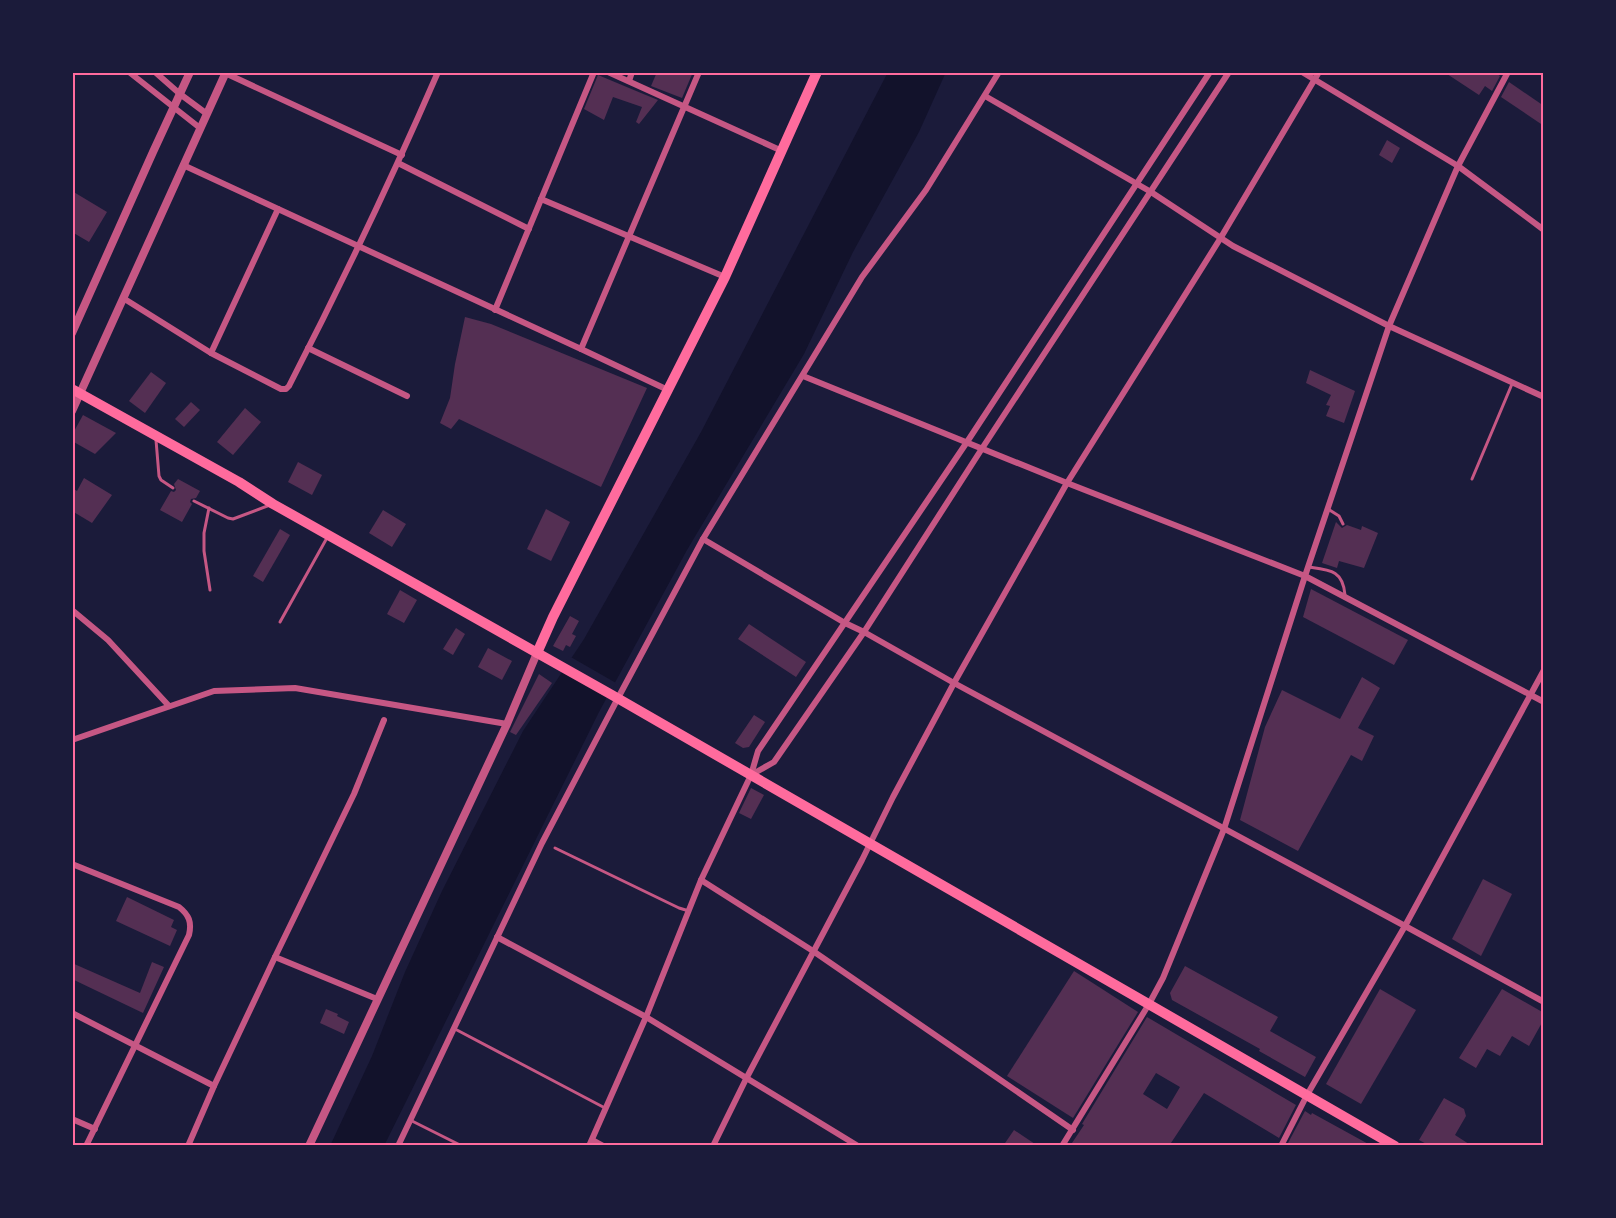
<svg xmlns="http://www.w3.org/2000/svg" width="1616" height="1218" font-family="Montserrat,sans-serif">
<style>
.water{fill:#12122b}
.pier{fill:#1b1b3a}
.building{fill:#542f53;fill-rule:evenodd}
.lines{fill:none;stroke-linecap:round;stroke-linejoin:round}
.service{stroke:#c65784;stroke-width:3}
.minor{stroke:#c65784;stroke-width:6}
.tertiary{stroke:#c65784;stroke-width:8}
.primary{stroke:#ff6b9d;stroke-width:10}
.neatline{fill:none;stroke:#ff6b9d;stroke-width:2}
</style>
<rect width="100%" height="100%" fill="#1b1b3a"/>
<polygon class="water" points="888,72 946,72 919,132 853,252 804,354 687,550 599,712 384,1146 330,1146 372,1056 405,972 442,891 523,731 584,639 701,432"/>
<polygon class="pier" points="569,656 616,683 608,698 559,670"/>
<g class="building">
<polygon points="657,72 693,72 682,98 651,86"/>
<polygon points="1444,72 1494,72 1500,76 1492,91 1485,86 1479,95"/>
<polygon points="598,75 641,93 658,100 639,124 636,122 642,107 613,97 604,120 584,109"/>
<polygon points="1509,82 1544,106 1544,126 1501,97"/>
<polygon points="1387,140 1400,148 1392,163 1379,155"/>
<polygon points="72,191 107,212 89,242 72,232"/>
<polygon points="465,317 491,324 647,388 601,487 459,419 451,429 440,423 450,398 455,364"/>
<polygon points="1310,370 1355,391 1344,423 1326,416 1330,406 1326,405 1331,395 1306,383"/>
<polygon points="151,372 166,383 145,413 129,401"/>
<polygon points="191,402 200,410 184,427 175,419"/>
<polygon points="245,408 261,422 233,455 217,442"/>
<polygon points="83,415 116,433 95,454 72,441 72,435"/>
<polygon points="298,462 322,475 312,495 288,482"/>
<polygon points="84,478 112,495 92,523 72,511 72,488 77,491"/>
<polygon points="178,479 200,491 196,498 191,499 190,502 192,504 182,522 160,510 171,491 174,492 176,490 174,484"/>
<polygon points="546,509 570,522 551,561 527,549"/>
<polygon points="383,510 406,524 392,547 369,533"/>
<polygon points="1336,522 1342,528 1347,525 1361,530 1362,526 1378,533 1364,568 1339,561 1337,568 1322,563"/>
<polygon points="280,529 290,535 263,582 253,576"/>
<polygon points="1311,589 1408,640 1394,665 1303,617"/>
<polygon points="400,590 417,600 404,623 387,614"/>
<polygon points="570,616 579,621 572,634 576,636 570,647 566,645 563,651 553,646"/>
<polygon points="749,624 806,662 796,677 738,639"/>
<polygon points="456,628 465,634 453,655 443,649"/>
<polygon points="488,648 512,661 502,680 478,667"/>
<polygon points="539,674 552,683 516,735 510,732"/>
<polygon points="1362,677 1380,688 1358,728 1374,736 1362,761 1351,755 1298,851 1240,820 1265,727 1282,690 1340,719"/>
<polygon points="754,715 765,722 749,747 743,748 735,743"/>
<polygon points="751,788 764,795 751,819 739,813"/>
<polygon points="1483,879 1512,894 1481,956 1452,939"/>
<polygon points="127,897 174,920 171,927 177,930 170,946 116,921"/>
<polygon points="152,962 164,967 143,1013 72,979 72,963 140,993"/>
<polygon points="1185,966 1278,1017 1270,1031 1316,1057 1305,1077 1259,1051 1260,1049 1172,1000 1170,993"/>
<polygon points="1074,971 1138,1012 1073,1118 1007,1076"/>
<polygon points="1380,989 1416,1010 1361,1104 1326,1084"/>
<polygon points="1502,989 1544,1013 1544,1019 1529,1046 1512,1036 1500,1056 1487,1049 1476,1068 1459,1058"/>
<polygon points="326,1009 338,1014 337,1016 349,1022 344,1034 320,1023"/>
<path d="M 1147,1017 L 1296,1105 L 1279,1138 L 1204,1093 L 1169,1146 L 1070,1146 L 1084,1125 L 1082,1124 ZM 1156,1073 L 1180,1087 L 1167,1109 L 1143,1094 Z"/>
<polygon points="1444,1098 1464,1109 1466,1116 1455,1135 1472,1146 1430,1146 1419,1140"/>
<polygon points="1305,1111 1311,1115 1312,1113 1372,1146 1294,1146 1288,1143"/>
<polygon points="1014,1130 1038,1146 1003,1146"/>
</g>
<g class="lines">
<g class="service">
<polyline points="156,440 159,476 161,480 173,488"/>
<polyline points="1472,479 1512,384"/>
<polyline points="194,501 228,518 233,519 270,505"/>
<polyline points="209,508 204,533 204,551 210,590"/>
<polyline points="1328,509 1339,516 1343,524"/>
<path d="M 1308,567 C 1330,570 1343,570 1345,595"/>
<polyline points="280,622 328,536"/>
<polyline points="555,848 679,908 689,911"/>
<polyline points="455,1029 605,1108"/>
<polyline points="410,1120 462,1146"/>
</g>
<g class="minor">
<polyline points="129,72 200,128"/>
<polyline points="155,72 180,94 207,114"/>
<polyline points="608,72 782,151"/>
<polyline points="1302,72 1458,166 1544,230"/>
<polyline points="225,73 402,155"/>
<polyline points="629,81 632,72"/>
<polyline points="985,96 1151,192 1233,246 1389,326 1544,397"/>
<polyline points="398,163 529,229"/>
<polyline points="183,165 581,349 668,390"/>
<polyline points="541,199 725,277"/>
<path d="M 123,298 L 211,353 L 281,389 L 286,389 L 289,386 C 342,283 392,178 438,72"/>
<polyline points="495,310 594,72"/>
<polyline points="308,348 407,396"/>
<polyline points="581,349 699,72"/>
<polyline points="211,353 278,209"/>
<polyline points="803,376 1067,483 1305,576 1544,702"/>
<polyline points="703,539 845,623 864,632 954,683 1405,926 1544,1002"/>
<polyline points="72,610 108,640 169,706"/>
<polyline points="72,740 214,691 295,688 507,724"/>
<polyline points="751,775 774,762 864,632 983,447 1229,72"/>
<path d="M 72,864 L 179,907 C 189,915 192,922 189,935 L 86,1146"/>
<polyline points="701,880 813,951 1073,1130"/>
<polyline points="497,937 646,1017 858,1146"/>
<polyline points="275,957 377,999"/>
<polyline points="72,1013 214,1086"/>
<polyline points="72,1119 95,1129"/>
<polyline points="592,1140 603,1146"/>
<polyline points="188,1146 214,1086 275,957 354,794 384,720"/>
<polyline points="398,1146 542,843 618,698 703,539 862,277 926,190 999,72"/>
<polyline points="589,1146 646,1017 701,880 751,775 758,751 967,442 1210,72"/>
<polyline points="713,1146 747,1077 862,860 893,797 954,683 1067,483 1220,239 1319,72"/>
<polyline points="1062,1146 1149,1004 1163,978 1224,829 1305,576 1389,326 1458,166 1508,72"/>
<polyline points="1281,1146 1307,1095 1405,926 1544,670"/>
</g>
<g class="tertiary">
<polyline points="72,333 153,152 190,72"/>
<polyline points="72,411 226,72"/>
<polyline points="309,1146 507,724 537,653"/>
</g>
<g class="primary">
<polyline points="72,389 239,482 273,504 612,695 1395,1146"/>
<polyline points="537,653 553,617 725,277 817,72"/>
</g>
</g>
<rect width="1616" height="1218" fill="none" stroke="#1b1b3a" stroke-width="147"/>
<rect x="74" y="74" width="1468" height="1070" class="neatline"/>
</svg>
